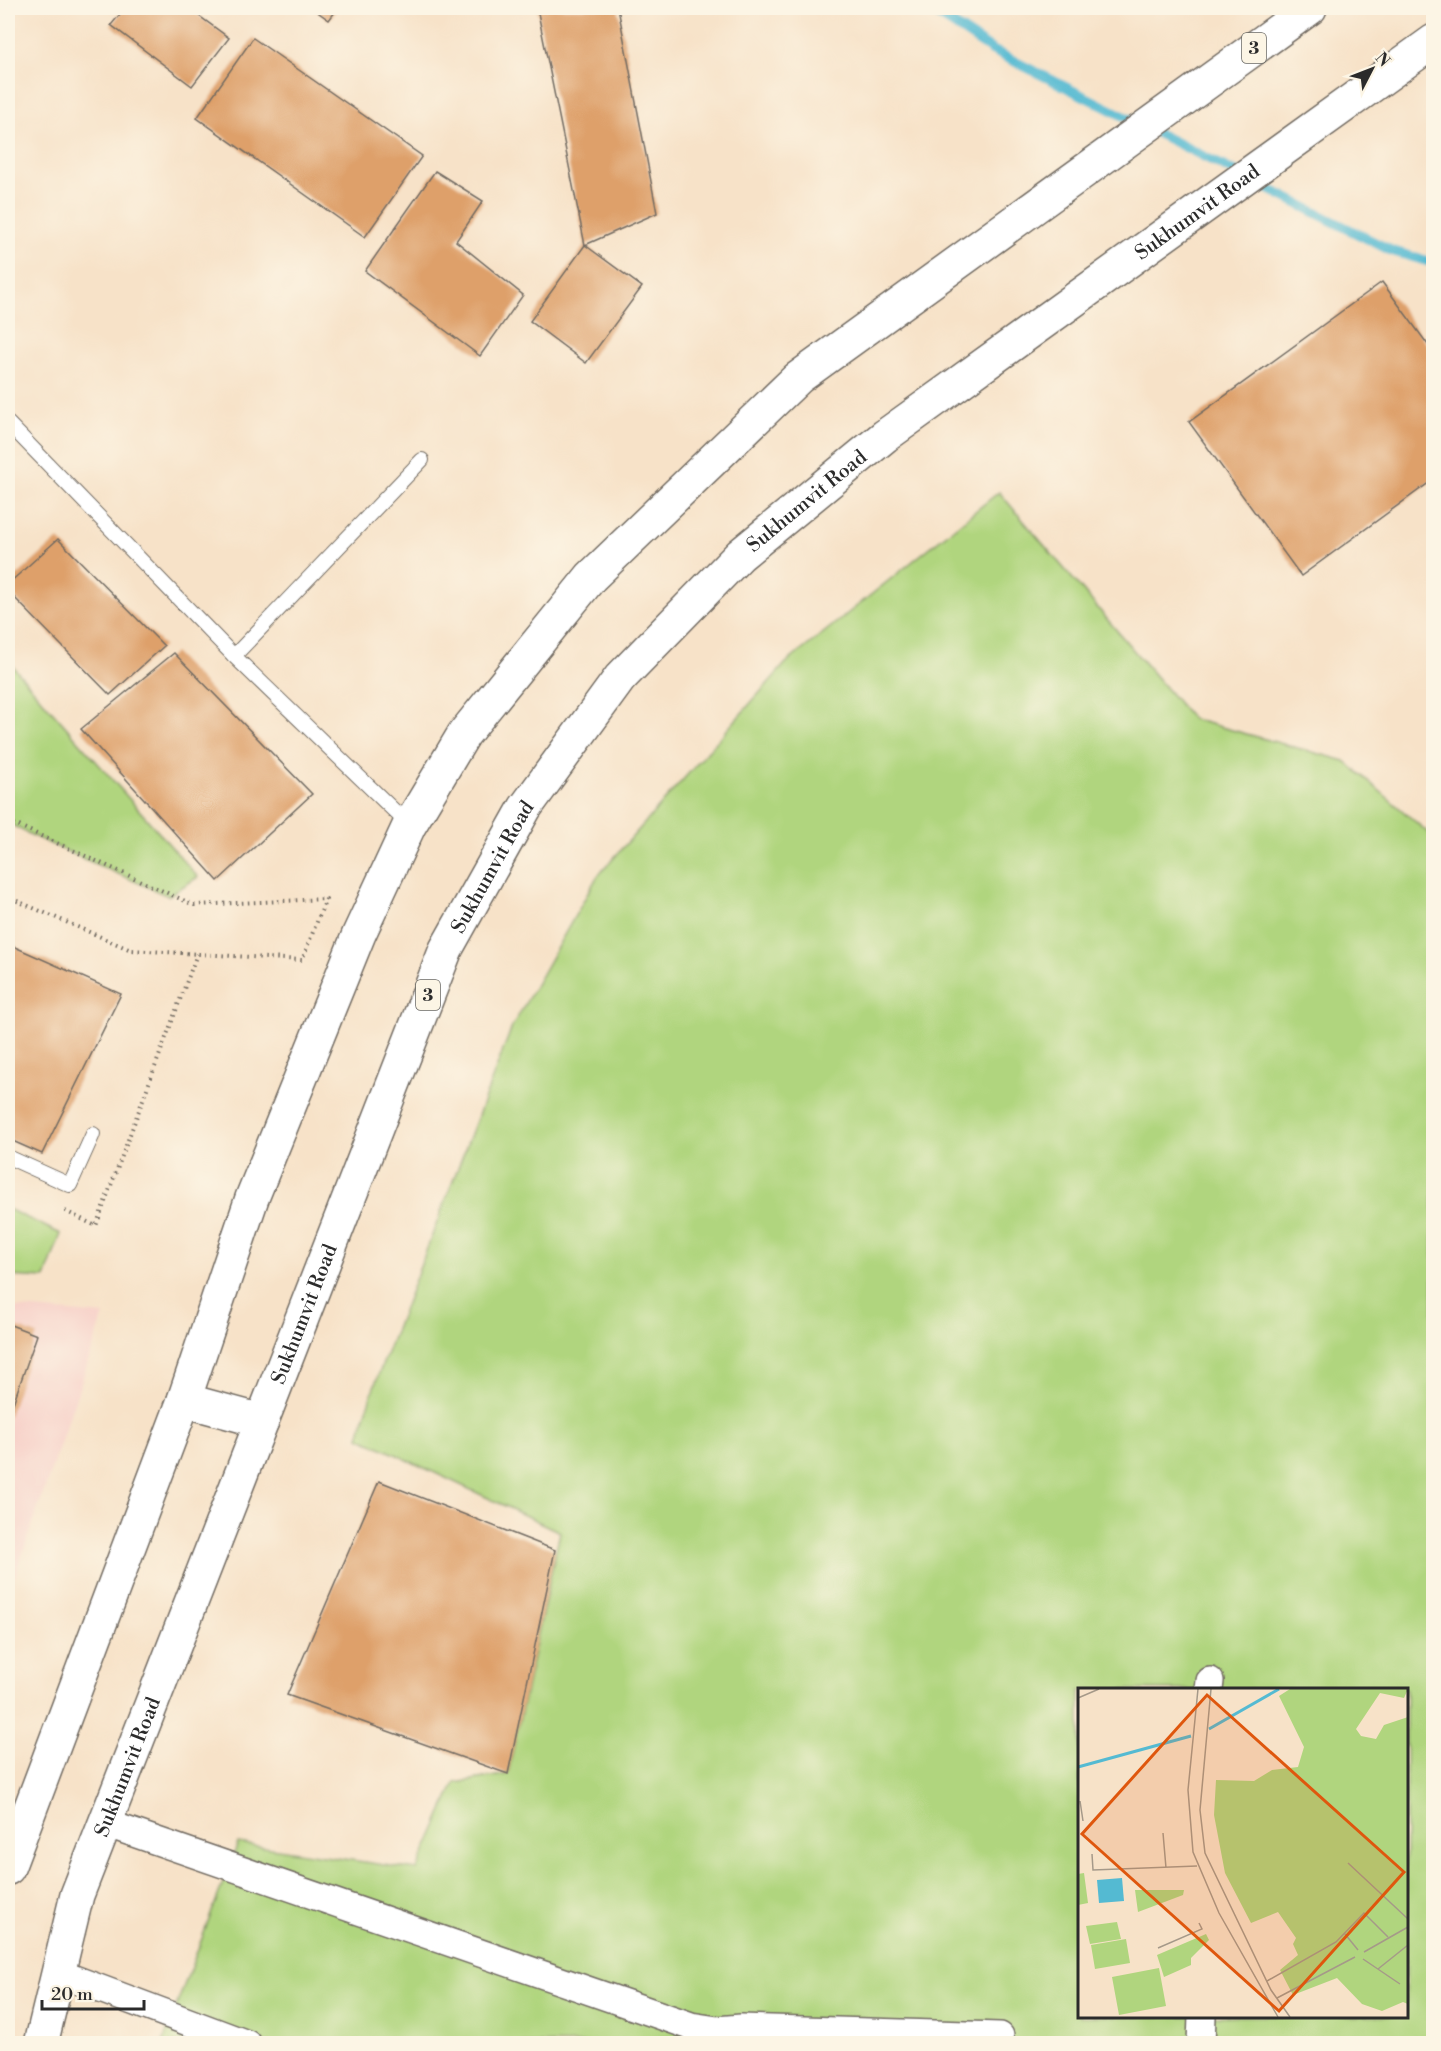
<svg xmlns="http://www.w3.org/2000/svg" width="1441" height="2051" font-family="'Libre Bodoni',serif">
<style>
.built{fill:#f7d1c9}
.green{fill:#b0d57e;stroke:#6e8054;stroke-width:1.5;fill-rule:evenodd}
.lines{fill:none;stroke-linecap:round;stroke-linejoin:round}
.stream{stroke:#54bad2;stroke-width:10}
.building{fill:#dea06a}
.lane-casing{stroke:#726b62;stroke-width:16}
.street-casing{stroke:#726b62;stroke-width:30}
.highway-casing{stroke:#726b62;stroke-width:36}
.path{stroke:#726b62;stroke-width:4;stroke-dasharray:1.5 4.5;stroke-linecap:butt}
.lane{stroke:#fff;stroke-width:14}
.street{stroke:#fff;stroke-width:27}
.highway{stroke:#fff;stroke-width:33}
.labels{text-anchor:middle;stroke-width:6;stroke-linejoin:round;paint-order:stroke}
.shield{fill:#fcf5e5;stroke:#6a6863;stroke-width:1.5}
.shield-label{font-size:18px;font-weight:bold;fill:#2b2b2b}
.street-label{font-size:20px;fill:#2b2b2b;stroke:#fcf5e5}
.inset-river{fill:none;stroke:#54bad2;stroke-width:3}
.inset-road{fill:none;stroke:#a59989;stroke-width:1.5}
.view{fill:#df570e;fill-opacity:0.15;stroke:#df570e;stroke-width:3}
.inset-edge{fill:none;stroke:#2b2b2b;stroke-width:3}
</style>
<rect width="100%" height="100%" fill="#fcf5e5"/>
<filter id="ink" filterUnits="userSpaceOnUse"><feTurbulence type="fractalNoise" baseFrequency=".0167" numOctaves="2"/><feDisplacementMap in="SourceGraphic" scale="12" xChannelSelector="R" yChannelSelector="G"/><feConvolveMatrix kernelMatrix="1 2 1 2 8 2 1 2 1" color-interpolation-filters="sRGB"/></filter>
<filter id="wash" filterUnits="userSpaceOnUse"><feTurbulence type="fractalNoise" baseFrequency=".008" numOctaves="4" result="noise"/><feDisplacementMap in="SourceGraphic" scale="24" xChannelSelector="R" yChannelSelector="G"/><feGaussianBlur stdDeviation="1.35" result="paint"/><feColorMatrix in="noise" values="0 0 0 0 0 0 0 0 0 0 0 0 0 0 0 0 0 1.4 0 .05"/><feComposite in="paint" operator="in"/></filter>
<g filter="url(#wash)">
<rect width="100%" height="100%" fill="#f7e2c8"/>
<polygon class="built" points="8,1307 104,1315 8,1596"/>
<g class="green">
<path d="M 999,492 L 1192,719 L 1345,761 L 1433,837 L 1433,2043 L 162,2044 L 238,1843 L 417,1870 L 455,1783 L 508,1774 L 560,1532 L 359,1437 L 372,1392 L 512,1027 L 597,877 L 786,663 ZM 1080,1690 L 1406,1690 L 1406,2016 L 1080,2016 Z"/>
<polygon points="8,661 198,877 168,896 37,838 8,823"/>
<polygon points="8,1209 61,1234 45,1278 8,1276"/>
</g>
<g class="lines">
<polyline class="stream" points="928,8 992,50 1392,251 1434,263"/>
</g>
<g id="blocks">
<g class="building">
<polygon points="125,8 194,8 191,10 229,38 192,86 111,25"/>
<polygon points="312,8 338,8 329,20"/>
<polygon points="537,8 618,8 657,213 585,245 642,287 586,363 530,321 585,245"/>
<polygon points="253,38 422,156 365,237 197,118"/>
<polygon points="435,171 483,201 456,241 523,295 480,356 365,271"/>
<polygon points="1382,282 1434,353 1434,479 1301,576 1189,422"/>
<polygon points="58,539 164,646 110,695 8,591 8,584"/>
<polygon points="174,653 312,794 218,881 81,729"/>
<polygon points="8,944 121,994 42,1154 8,1139"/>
<polygon points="8,1324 37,1335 8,1418"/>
<polygon points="379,1481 555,1550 508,1774 287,1695"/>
</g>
</g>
</g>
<g filter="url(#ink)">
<use href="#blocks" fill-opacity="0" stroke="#726b62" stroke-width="1.5"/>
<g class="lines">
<g class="lane-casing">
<g id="lane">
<polyline points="8,423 234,656 409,825"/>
<polyline points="234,656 422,460"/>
<polyline points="8,1157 70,1185 93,1134"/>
</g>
</g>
<g class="street-casing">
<g id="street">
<polyline points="1209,1690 1210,1681"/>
<polyline points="105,1823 691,2026 717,2030 741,2028 1000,2036 999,2044"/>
<polyline points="58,1973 247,2044"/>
<polyline points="1201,2044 1202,2016"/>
</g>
</g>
<g class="highway-casing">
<g id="highway">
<polyline points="184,1400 262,1421"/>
<polyline points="8,1868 184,1400 252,1198 359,934 409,826 464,734 591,577 798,378 1310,8"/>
<path id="s1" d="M 41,2044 L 77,1895 L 446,949 L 525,808 L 620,678 L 740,555 L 885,436 L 1434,41"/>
</g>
</g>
<g class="path">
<polyline points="8,821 194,905 326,899 302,960 131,950 8,897"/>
<polyline points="65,1211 96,1226 197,954"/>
</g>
<use href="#lane" class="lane"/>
<use href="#street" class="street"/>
<use href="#highway" class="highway"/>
</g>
</g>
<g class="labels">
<g class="shield">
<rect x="1242" y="33" width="24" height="30" rx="4.5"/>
<rect x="416" y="980" width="24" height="30" rx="4.5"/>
</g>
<g class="shield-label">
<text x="1254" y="54">3</text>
<text x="428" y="1001">3</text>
</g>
<g class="street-label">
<text dy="7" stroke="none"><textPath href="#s1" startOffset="2235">Sukhumvit Road</textPath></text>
<text dy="7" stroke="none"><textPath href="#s1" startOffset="1749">Sukhumvit Road</textPath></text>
<text dy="7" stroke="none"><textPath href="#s1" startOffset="1263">Sukhumvit Road</textPath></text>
<text dy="7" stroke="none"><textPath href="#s1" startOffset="777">Sukhumvit Road</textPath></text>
<text dy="7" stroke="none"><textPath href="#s1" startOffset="291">Sukhumvit Road</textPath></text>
</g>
</g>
<g transform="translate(1078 1688)">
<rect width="330" height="330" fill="#f7e2c8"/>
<path d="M 212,1 L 330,1 L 326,10 L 302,5 L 278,41 L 283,48 L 298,51 L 306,37 L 330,29 L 330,316 L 325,314 L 304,323 L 284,316 L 259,290 L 215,307 L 202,282 L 220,267 L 215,256 L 218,250 L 200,224 L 173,235 L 147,185 L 136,127 L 138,92 L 176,93 L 194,82 L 220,79 L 226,59 L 201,8 ZM 6,185 L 10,215 L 0,217 L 0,186 ZM 57,202 L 106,202 L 105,207 L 60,224 ZM 39,234 L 43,251 L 12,256 L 8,238 ZM 128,246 L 131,252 L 113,270 L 113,277 L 86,289 L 79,267 ZM 48,251 L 52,275 L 17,281 L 13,257 ZM 81,280 L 88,318 L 41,327 L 34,289 Z" fill="#b0d57e"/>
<path d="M 44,190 L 46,213 L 21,215 L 19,192 Z" fill="#54bad2"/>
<path class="inset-river" d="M 131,41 L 201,1M 0,79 L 113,48"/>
<path class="inset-road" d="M 120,1 L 110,102 L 115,164 L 141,225 L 200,329M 133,1 L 122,122 L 127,165 L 193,302 L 212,329M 0,10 L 21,1M 2,113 L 5,133M 85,145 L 88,180M 14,166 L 15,182 L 119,178M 270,175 L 330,231M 267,246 L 280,262M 80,260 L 124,241 L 121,235M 286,264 L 330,239M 285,271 L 322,296M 300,281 L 330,257M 189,293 L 258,254 L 286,225 L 310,249M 199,310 L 277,269"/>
<path class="view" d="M 129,7 L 326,184 L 201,323 L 4,146 Z"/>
<rect width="330" height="330" class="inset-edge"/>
</g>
<rect width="1441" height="2051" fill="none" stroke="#fcf5e5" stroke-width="30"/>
<g transform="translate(1372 69) rotate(48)" stroke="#fcf5e5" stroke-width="4.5" paint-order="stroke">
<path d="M0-4.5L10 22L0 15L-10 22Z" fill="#2b2b2b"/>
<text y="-9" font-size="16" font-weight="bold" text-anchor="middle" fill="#2b2b2b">N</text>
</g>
<path d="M42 2000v9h102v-9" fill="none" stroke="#2b2b2b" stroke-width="3"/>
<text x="51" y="2000" font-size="18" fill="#2b2b2b" stroke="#fcf5e5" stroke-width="4.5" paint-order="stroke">20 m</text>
</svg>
